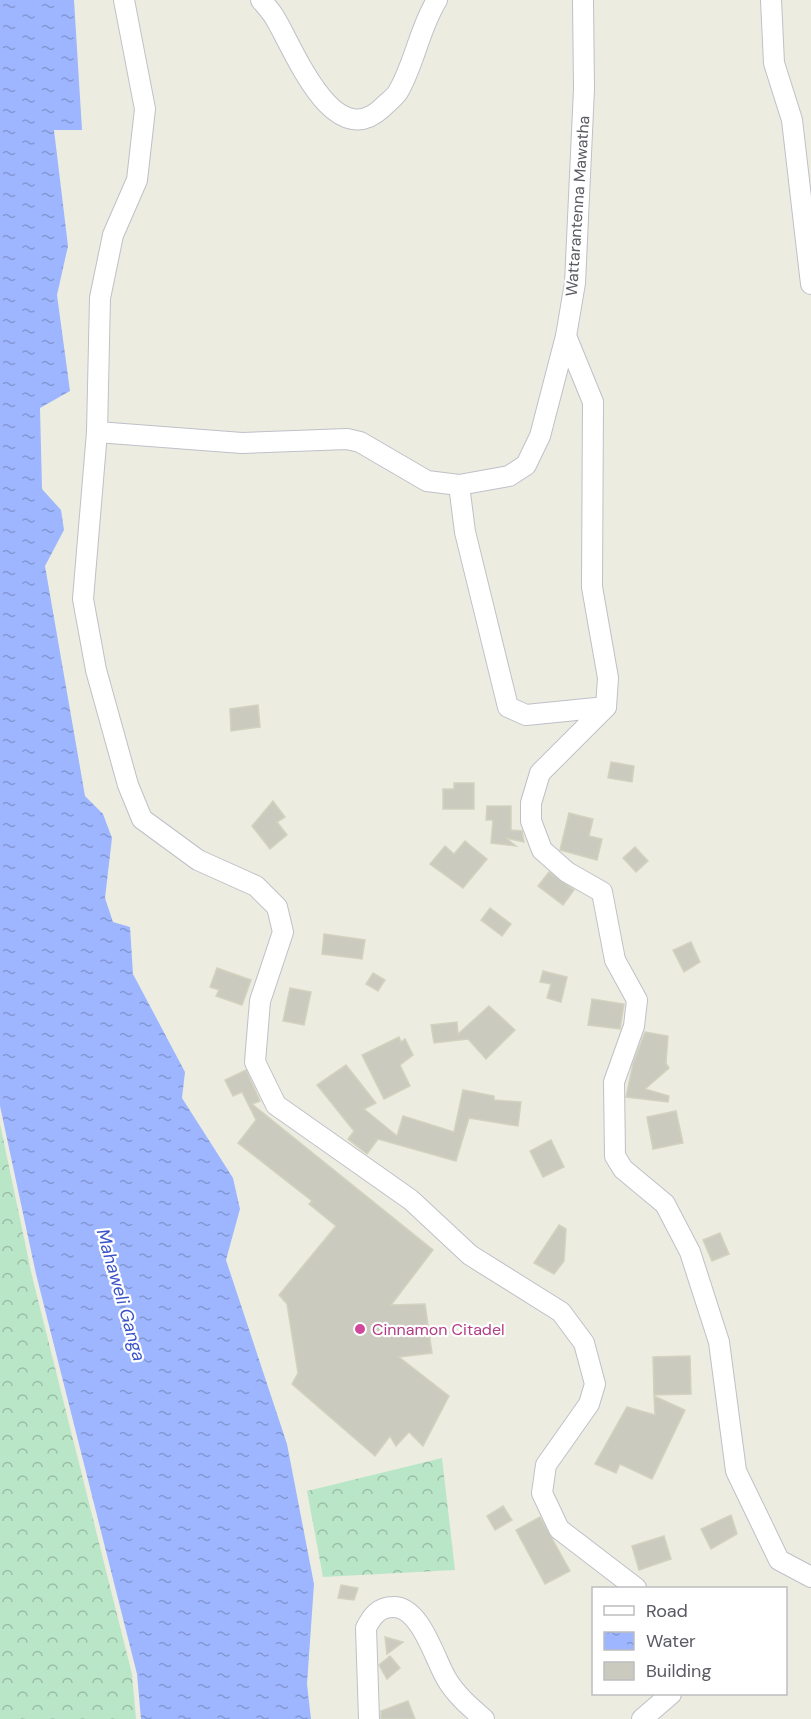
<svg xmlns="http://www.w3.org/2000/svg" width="811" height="1719" font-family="'DM Sans',sans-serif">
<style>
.forest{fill:url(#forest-crowns)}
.water{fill:url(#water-ripples)}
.building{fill:#cbcabf;stroke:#d2d2be;stroke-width:1.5}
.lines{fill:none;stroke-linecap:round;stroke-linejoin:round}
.minor-casing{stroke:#bfc0c8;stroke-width:22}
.minor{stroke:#fff;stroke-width:20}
.hotel-dot{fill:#d1479c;stroke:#fff;stroke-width:2}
.labels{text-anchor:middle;stroke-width:4.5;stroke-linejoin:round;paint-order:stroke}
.street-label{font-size:16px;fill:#595a62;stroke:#fff}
.hotel-label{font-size:16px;fill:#b23c85;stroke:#fff;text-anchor:start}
.water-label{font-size:18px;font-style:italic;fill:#3a53c9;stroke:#fff}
</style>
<defs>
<pattern id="forest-crowns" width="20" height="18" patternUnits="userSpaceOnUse" patternTransform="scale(1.5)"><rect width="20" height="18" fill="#bae6c8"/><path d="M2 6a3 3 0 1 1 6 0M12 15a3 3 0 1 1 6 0" fill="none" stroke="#9abda6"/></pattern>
<pattern id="water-ripples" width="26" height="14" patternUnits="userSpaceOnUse" patternTransform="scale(1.5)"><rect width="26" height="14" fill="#9db6ff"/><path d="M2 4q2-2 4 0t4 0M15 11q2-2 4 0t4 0" fill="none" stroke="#8397d2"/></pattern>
</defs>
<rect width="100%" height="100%" fill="#ecede0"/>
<g class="forest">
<polygon points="0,1124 32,1276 132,1674 136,1719 0,1719"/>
<polygon points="442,1458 455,1570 323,1577 307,1491"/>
</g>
<polygon class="water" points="0,0 74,0 82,130 54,130 68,246 57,295 70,391 40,408 42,489 61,510 64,530 45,566 85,796 103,814 112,838 105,898 113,922 130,927 133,974 185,1072 182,1098 233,1178 240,1209 226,1260 287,1444 314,1584 307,1684 311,1719 141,1719 137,1674 36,1274 0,1106"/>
<g class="building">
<polygon points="258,705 260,727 231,731 230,709"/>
<polygon points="611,762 634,766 632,782 608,778"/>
<polygon points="454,783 474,783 474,809 443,809 443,789 454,789"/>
<polygon points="273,801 285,817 277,822 287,835 270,849 252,826"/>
<polygon points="487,806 511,806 511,830 522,831 524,842 506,838 516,846 491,843 493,820 486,820"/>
<polygon points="569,813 593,819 589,836 602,839 597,860 560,850"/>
<polygon points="465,841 487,859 463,888 430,864 445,846 454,854"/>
<polygon points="635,847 648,861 636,872 623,858"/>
<polygon points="549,872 574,890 563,905 538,886"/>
<polygon points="490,908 511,924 502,936 481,920"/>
<polygon points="324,934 365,940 362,959 322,954"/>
<polygon points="691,942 700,962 684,972 673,950"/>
<polygon points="217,968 251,980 242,1005 216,996 219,990 210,987"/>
<polygon points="543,971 567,977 561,1002 547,998 551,984 540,982"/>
<polygon points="373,973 385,980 378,991 366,984"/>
<polygon points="290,988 311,992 304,1025 283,1021"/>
<polygon points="592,999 624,1004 620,1029 588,1025"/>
<polygon points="489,1006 515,1030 486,1059 468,1039 434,1043 431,1025 457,1022 458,1034"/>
<polygon points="645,1032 668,1036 666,1063 669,1068 645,1089 669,1096 668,1102 626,1097 633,1064"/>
<polygon points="399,1037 401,1042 405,1039 413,1055 400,1065 410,1086 384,1099 362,1055"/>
<polygon points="346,1065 376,1103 364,1109 397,1136 403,1116 454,1132 463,1090 494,1096 494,1100 521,1102 518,1126 469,1118 456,1161 378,1139 367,1154 348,1139 354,1131 317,1085"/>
<polygon points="246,1070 260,1101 252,1104 433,1250 391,1305 425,1304 432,1353 399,1357 449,1396 423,1446 409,1432 396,1446 390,1436 375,1456 292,1384 298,1373 287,1304 279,1295 336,1226 309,1204 312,1201 238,1143 256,1120 242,1092 233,1096 225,1080"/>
<polygon points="676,1111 683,1143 653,1149 647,1117"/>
<polygon points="551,1140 564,1167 543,1177 530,1151"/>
<polygon points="559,1225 566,1229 564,1261 554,1274 534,1263"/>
<polygon points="720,1233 729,1254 712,1261 703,1240"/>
<polygon points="690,1356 691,1394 654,1395 653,1357"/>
<polygon points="654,1396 685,1410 652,1479 620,1464 616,1473 595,1464 627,1407 655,1415"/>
<polygon points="503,1506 512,1520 495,1530 487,1516"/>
<polygon points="731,1515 737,1534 711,1549 701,1529"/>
<polygon points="540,1517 570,1571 545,1584 516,1530"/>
<polygon points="664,1536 671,1559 639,1570 632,1546"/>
<polygon points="341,1585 358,1588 354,1600 338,1598"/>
<polygon points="385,1637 403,1642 387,1654"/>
<polygon points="390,1656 400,1668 387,1679 379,1665"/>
<polygon points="408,1701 415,1719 381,1719 381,1711"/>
</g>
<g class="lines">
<g class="minor-casing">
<g id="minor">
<polyline points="124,0 145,109 137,180 113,235 100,298 97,432 83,599 96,670 128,785 142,819 198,860 256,886 277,907 283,932 260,1001 255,1062 276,1105 411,1200 470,1255 561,1312 584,1343 595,1384 589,1404 546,1465 542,1493 559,1529 636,1588"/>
<path d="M 261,0 C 266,6 271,11 275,18 C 294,49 333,154 382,108 C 387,103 394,98 398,92 C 415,63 419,29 437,0"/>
<polyline points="771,0 774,63 792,120 811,284"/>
<polyline points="566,336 593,402 592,587 608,678 606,707 540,773 531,803 531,821 542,850 567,872 602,892 615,960 637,1000 634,1026 614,1082 615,1156 623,1169 665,1204 690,1252 719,1342 736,1471 779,1560 811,1577"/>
<polyline points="97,432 242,443 347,439 360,442 427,481 459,485 509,476 526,465 540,436 566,336 575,283 584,89 583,0"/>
<polyline points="459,485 465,532 508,707 526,715 606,707"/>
<path d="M 369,1719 L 366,1628 C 372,1616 379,1607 393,1607 C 420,1606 434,1657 446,1678 C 455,1694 470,1707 484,1719"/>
<polyline points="642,1719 671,1694"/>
</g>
</g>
<use href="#minor" class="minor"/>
</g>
<circle class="hotel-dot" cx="360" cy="1329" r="6"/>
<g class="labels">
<g class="street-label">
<text transform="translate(577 206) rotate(-86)" y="6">Wattarantenna Mawatha</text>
</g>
<g class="hotel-label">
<text x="372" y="1335">Cinnamon Citadel</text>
</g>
<g class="water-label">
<text transform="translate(121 1295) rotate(74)" y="6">Mahaweli Ganga</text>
</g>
</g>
<rect x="592" y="1587" width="195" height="108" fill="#ffffff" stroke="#bdbdc0" stroke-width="1.5"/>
<rect x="604" y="1606" width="30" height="9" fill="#ffffff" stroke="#bdbdc0" stroke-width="1.5"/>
<text x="646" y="1617" font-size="18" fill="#595a62">Road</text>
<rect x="604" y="1632" width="30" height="18" fill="url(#water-ripples)" stroke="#bdbdc0" stroke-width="1.5"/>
<text x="646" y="1647" font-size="18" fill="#595a62">Water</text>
<rect x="604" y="1662" width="30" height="18" fill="#cbcabf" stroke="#bdbdc0" stroke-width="1.5"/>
<text x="646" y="1677" font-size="18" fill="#595a62">Building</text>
</svg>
